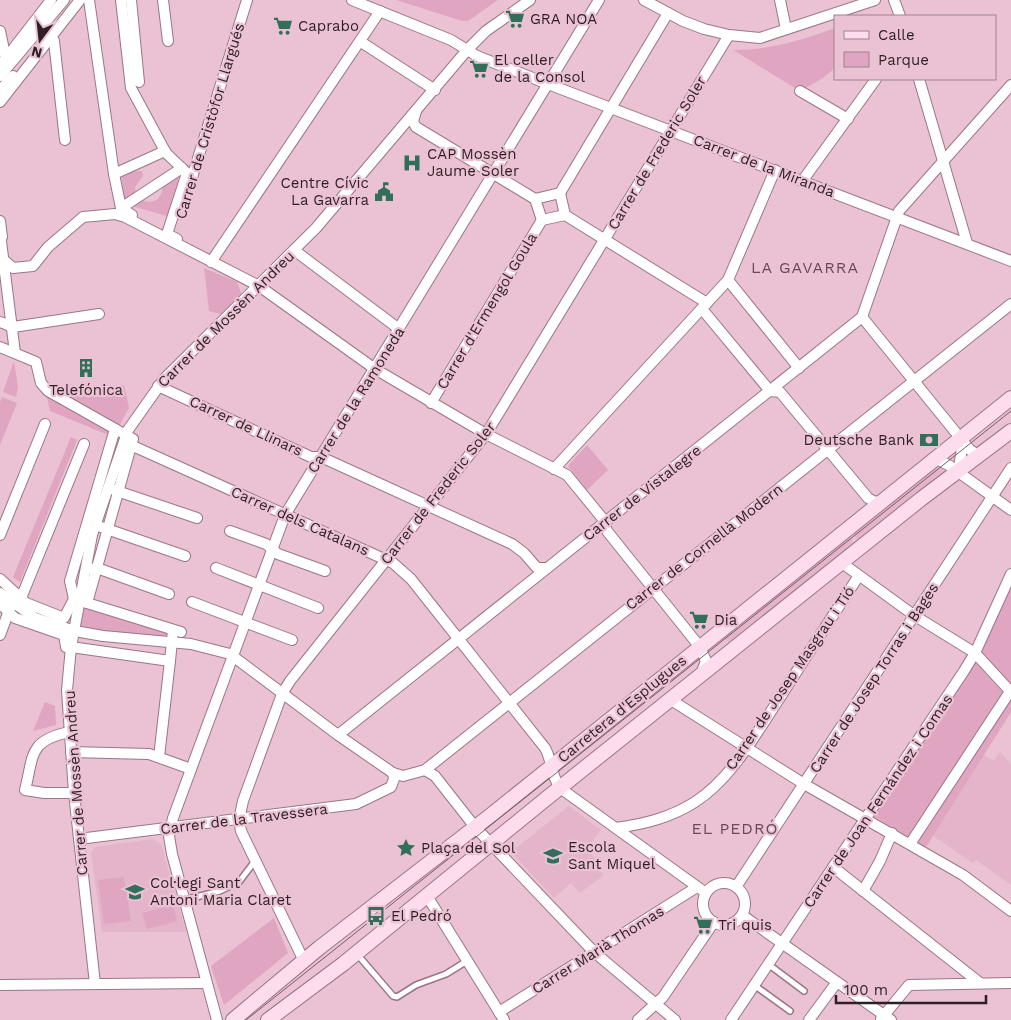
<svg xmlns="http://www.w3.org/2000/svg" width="1011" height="1020" font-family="'Work Sans',sans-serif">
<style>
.built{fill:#e4b4ca}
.green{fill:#e0a5c0}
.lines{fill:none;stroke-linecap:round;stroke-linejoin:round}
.lane-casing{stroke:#9b7586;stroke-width:8}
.street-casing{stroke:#9b7586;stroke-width:12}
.secondary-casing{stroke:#9b7586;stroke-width:16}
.lane{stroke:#fff;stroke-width:5}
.street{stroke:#fff;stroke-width:10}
.secondary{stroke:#fddced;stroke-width:14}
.tram{stroke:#755c68;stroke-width:1}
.labels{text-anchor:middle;stroke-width:4.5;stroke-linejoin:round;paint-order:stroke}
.poi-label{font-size:15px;fill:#2e1f26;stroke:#ebc2d4;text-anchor:start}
.street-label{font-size:15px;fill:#2e1f26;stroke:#ebc2d4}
.neighbourhood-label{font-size:16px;letter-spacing:1px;fill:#6c4959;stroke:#ebc2d4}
</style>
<rect width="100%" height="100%" fill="#ebc2d4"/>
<g class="built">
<polygon points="938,464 946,474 860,543 852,533"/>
<polygon points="848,536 856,546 731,645 723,636"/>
<polygon points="1000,752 1011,764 1011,885 976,860 973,863 933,836 984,755 994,761"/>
<polygon points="569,806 601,830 586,850 597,860 594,865 604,875 580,893 571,883 554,898 511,852"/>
<polygon points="153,839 161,844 186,932 102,932 91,853 95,847"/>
</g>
<g class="green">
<polygon points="396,0 498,0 468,21 462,21"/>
<path d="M 835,28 L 835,68 L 823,78 L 800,91 L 733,50 C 769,50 800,41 835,28 Z"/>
<polygon points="142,171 143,176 135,187 136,195 125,203 121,172"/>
<path d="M 181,171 L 167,216 L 132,206 L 140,199 C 152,206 164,199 162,185 Z"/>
<polygon points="204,268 237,282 242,295 223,315 209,311"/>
<polygon points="14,361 18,387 16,397 3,392"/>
<polygon points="124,385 129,408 113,437 50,411 46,393 51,390 60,391"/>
<polygon points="2,397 17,403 0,445 0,402"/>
<polygon points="71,437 77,440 20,582 13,577"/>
<polygon points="587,445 608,470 587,490 568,466"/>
<polygon points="96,570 92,600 185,632 183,640 78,629 87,572"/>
<polygon points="1011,580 1011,686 976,650"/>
<polygon points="976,660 1011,694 1011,712 926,847 873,816"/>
<polygon points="45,702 55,706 56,725 33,731"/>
<polygon points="124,877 131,921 104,924 98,880"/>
<polygon points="173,905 177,921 147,929 142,913"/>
<polygon points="274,918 288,953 224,1005 211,966"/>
</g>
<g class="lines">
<g class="lane-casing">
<g id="lane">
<polyline points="184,900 220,891 239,882 255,861"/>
<polyline points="357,954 393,996 397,997 416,985 446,974 467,961"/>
<polyline points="768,964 804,991"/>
<polyline points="754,985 790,1011"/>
</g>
</g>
<g class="street-casing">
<g id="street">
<polyline points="89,0 114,174"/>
<polyline points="121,0 131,88 166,153 187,173 167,234 177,239"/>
<polyline points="131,0 139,82"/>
<polyline points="163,0 168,41"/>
<polyline points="352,0 451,40 477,56 548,84 1011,261"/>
<polyline points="644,0 683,21 704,29 729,35 760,38 875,0"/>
<polyline points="780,0 786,29"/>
<polyline points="894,0 900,16"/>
<polyline points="0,31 7,64"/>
<polyline points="50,33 54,41 65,140"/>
<polyline points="361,42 435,90"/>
<polyline points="0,66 51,0"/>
<polyline points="0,76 64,0"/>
<polyline points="919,79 967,243"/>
<polyline points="0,90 13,76"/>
<polyline points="800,91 848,119"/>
<polyline points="0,102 80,0"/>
<polyline points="416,111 413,122 416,127 535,199"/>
<polyline points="803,180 876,79"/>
<polyline points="190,184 247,0"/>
<polyline points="560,193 668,13"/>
<polyline points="560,193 565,215"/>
<polyline points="535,199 560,193"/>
<polyline points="535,199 542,220"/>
<polyline points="121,208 114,174 165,151"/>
<polyline points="132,215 121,208 182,168"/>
<polyline points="565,215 707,303"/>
<polyline points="542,220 565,215"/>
<polyline points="0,221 2,237"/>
<polyline points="0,233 15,353"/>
<polyline points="294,250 399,329"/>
<polyline points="5,261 13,268 33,266 48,247 83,217 115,214 125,217 259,286 375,369 486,434 567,475 603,519 607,531 700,647 706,661 701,674"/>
<polyline points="211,262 380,11"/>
<polyline points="728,280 799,368"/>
<polyline points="702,309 770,391 780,392 868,498 875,502 885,500"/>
<polyline points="862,317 970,450 977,454 982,454"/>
<polyline points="0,322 13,327 99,314"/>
<polyline points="0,347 36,362 41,383 48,391 133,439 87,603"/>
<polyline points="158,386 311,457 321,457 512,544 524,553 537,568 547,568"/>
<polyline points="431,403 542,220"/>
<path d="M 124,442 L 393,563 L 411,579 L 545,748 C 552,760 551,776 560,788 L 706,893"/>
<polyline points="937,459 950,466 1011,510"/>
<polyline points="554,469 728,280 775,170"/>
<polyline points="958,472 963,443"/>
<polyline points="114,490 197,518"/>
<polyline points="101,527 185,556"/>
<polyline points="230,531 266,544 278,554 325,571"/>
<polyline points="0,535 45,424"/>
<polyline points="842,563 915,616 975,653 1011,692"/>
<polyline points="216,568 318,608"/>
<polyline points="91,569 97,568 169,594"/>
<polyline points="0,579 26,603 64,618 74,599 181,632"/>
<polyline points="0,593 35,618 75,631 103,636 191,644 230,654 338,735 393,773 403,776 425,770 1011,304"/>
<polyline points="74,599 70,581 115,429"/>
<polyline points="192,602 292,640"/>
<polyline points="19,603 84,444"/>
<polyline points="0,604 15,618 64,635 66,647 71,647 170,661 173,630"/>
<polyline points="0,635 10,608"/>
<polyline points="671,700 804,784 963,875 1011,911"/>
<path d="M 69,732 C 28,741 34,755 25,790 L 44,793 L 74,793"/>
<polyline points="338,735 862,317 899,211 1011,85"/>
<polyline points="71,752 149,754 191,769"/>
<polyline points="159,757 170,661"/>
<polyline points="425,770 435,776 475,827 594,952 675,1020"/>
<path d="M 616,828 C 644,824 670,818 695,802 C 732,778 755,735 779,699 C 805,658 832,617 858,577"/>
<polyline points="79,839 356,804 391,787 394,779 393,773"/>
<polyline points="910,844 1011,690"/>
<polyline points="833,867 980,983"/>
<circle cx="724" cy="904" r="21"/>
<polyline points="736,887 1011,468"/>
<polyline points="863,891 880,861 892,833"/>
<polyline points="427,896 504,1020"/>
<polyline points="742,915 891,1020"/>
<polyline points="304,961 241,831 239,820 243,801 282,694 290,681 486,434 729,35"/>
<polyline points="95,984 74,793 67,690 71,647 92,535 128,430 164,379 316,228 468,49 486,31 530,0"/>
<polyline points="0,985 206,983"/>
<polyline points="499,1012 697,887"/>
<polyline points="881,1019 909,985 1011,983"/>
<polyline points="217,1020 172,854 169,836 173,818 285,515 599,0"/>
<polyline points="638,1020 663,997 714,922"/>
<polyline points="731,1020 964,671 975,653 1011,574"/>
<polyline points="809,1020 837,982"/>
</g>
</g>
<g class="secondary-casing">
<g id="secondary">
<polyline points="233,1020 319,948 491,815 1011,398"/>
<polyline points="268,1020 343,964 547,798 921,499 1011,431"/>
</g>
</g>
<use href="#lane" class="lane"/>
<use href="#street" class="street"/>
<use href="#secondary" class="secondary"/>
<polyline class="tram" points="246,1020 1011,411"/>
</g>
<defs>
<g id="supermarket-bare" transform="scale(1.5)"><path d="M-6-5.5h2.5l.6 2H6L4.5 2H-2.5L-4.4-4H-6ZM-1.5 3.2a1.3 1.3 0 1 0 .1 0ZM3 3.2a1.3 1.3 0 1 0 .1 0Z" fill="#316f5b" stroke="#ebc2d4" stroke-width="2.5" paint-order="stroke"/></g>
<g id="hospital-bare" transform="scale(1.5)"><path d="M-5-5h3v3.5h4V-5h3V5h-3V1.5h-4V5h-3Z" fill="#316f5b" stroke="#ebc2d4" stroke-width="2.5" paint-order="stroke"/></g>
<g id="civic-bare" transform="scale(1.5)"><path d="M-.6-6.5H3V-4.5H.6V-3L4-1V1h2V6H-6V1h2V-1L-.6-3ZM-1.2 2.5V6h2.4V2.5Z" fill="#316f5b" stroke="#ebc2d4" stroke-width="2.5" paint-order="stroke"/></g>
<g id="building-bare" transform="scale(1.5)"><path d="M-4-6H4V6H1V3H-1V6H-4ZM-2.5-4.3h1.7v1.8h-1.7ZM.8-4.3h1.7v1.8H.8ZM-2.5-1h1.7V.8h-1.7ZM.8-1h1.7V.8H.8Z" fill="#316f5b" stroke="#ebc2d4" stroke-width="2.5" paint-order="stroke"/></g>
<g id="bank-bare" transform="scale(1.5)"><path d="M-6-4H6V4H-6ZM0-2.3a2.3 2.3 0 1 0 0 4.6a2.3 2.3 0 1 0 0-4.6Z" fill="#316f5b" stroke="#ebc2d4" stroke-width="2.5" paint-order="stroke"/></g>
<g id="sight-bare" transform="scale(1.5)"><path d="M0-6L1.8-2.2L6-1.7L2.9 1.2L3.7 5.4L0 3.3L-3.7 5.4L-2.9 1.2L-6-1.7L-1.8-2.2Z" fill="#316f5b" stroke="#ebc2d4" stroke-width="2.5" paint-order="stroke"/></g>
<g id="school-bare" transform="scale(1.5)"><path d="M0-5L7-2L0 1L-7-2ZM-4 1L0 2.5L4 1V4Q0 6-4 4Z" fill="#316f5b" stroke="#ebc2d4" stroke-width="2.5" paint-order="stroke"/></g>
<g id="bus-bare" transform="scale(1.5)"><path d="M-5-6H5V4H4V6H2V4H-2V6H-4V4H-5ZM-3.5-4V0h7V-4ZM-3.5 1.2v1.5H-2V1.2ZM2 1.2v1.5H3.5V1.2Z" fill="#316f5b" stroke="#ebc2d4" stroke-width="2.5" paint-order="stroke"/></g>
</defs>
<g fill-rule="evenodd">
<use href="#supermarket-bare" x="515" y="19"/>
<use href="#supermarket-bare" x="283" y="26"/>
<use href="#supermarket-bare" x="479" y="69"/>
<use href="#hospital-bare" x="412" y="163"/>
<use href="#civic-bare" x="384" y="192"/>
<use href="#building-bare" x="86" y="368"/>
<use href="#bank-bare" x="929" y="440"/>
<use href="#supermarket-bare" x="699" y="620"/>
<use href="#sight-bare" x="406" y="848"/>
<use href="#school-bare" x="553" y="856"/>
<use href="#school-bare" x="135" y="892"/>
<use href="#bus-bare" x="376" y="916"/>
<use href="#supermarket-bare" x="703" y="925"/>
</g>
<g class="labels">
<g class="poi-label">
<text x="530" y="24">GRA NOA</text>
<text x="298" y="31">Caprabo</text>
<text x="494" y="65">El celler<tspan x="494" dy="17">de la Consol</tspan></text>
<text x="427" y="159">CAP Mossèn<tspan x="427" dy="17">Jaume Soler</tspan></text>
<text x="369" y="188" text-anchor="end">Centre Cívic<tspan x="369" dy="17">La Gavarra</tspan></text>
<text x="86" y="395" text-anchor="middle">Telefónica</text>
<text x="914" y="445" text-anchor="end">Deutsche Bank</text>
<text x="714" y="625">Dia</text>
<text x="568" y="852">Escola<tspan x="568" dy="17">Sant Miquel</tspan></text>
<text x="421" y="853">Plaça del Sol</text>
<text x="150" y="888">Col·legi Sant<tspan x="150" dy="17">Antoni Maria Claret</tspan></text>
<text x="391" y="921">El Pedró</text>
<text x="718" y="930">Tri quis</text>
</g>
<g class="street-label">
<text transform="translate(210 121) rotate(-73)" y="5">Carrer de Cristòfor Llargués</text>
<text transform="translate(657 153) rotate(-59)" y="5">Carrer de Frederic Soler</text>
<text transform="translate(764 166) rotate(21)" y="5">Carrer de la Miranda</text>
<text transform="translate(487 311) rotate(-59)" y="5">Carrer d'Ermengol Goula</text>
<text transform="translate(226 319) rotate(-45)" y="5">Carrer de Mossèn Andreu</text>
<text transform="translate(356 400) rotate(-58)" y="5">Carrer de la Ramoneda</text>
<text transform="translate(246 426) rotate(25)" y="5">Carrer de Llinars</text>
<text transform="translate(438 493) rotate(-52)" y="5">Carrer de Frederic Soler</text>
<text transform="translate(642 493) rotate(-38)" y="5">Carrer de Vistalegre</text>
<text transform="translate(300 521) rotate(24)" y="5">Carrer dels Catalans</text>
<text transform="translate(704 547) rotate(-38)" y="5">Carrer de Cornellà Modern</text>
<text transform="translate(790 678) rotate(-56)" y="5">Carrer de Josep Masgrau i Tió</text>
<text transform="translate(874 678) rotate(-57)" y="5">Carrer de Josep Torras i Bages</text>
<text transform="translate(622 709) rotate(-39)" y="5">Carretera d'Esplugues</text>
<text transform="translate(76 783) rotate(-94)" y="5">Carrer de Mossèn Andreu</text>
<text transform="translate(878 801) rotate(-56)" y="5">Carrer de Joan Fernández i Comas</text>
<text transform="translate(244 819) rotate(-7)" y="5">Carrer de la Travessera</text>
<text transform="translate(598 950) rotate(-32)" y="5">Carrer Marià Thomas</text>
</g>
<g class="neighbourhood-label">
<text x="805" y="273">LA GAVARRA</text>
<text x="735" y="834">EL PEDRÓ</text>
</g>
</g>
<rect x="834" y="15" width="162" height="65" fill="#ebc2d4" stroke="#9f818e"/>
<rect x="844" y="31" width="25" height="8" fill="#fddced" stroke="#9f818e"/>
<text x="878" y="40" font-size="15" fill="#2e1f26">Calle</text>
<rect x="844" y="52" width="25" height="15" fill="#e0a5c0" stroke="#9f818e"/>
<text x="878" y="65" font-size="15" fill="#2e1f26">Parque</text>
<g transform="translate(40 40) rotate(195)" stroke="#ebc2d4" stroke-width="4" paint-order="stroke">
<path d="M0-4L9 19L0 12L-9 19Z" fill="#2e1f26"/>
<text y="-8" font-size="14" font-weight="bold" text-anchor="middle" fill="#2e1f26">N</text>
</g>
<path d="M836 995v8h150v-8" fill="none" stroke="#2e1f26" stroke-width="2.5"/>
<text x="844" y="995" font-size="15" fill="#2e1f26" stroke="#ebc2d4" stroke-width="4" paint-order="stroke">100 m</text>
</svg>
